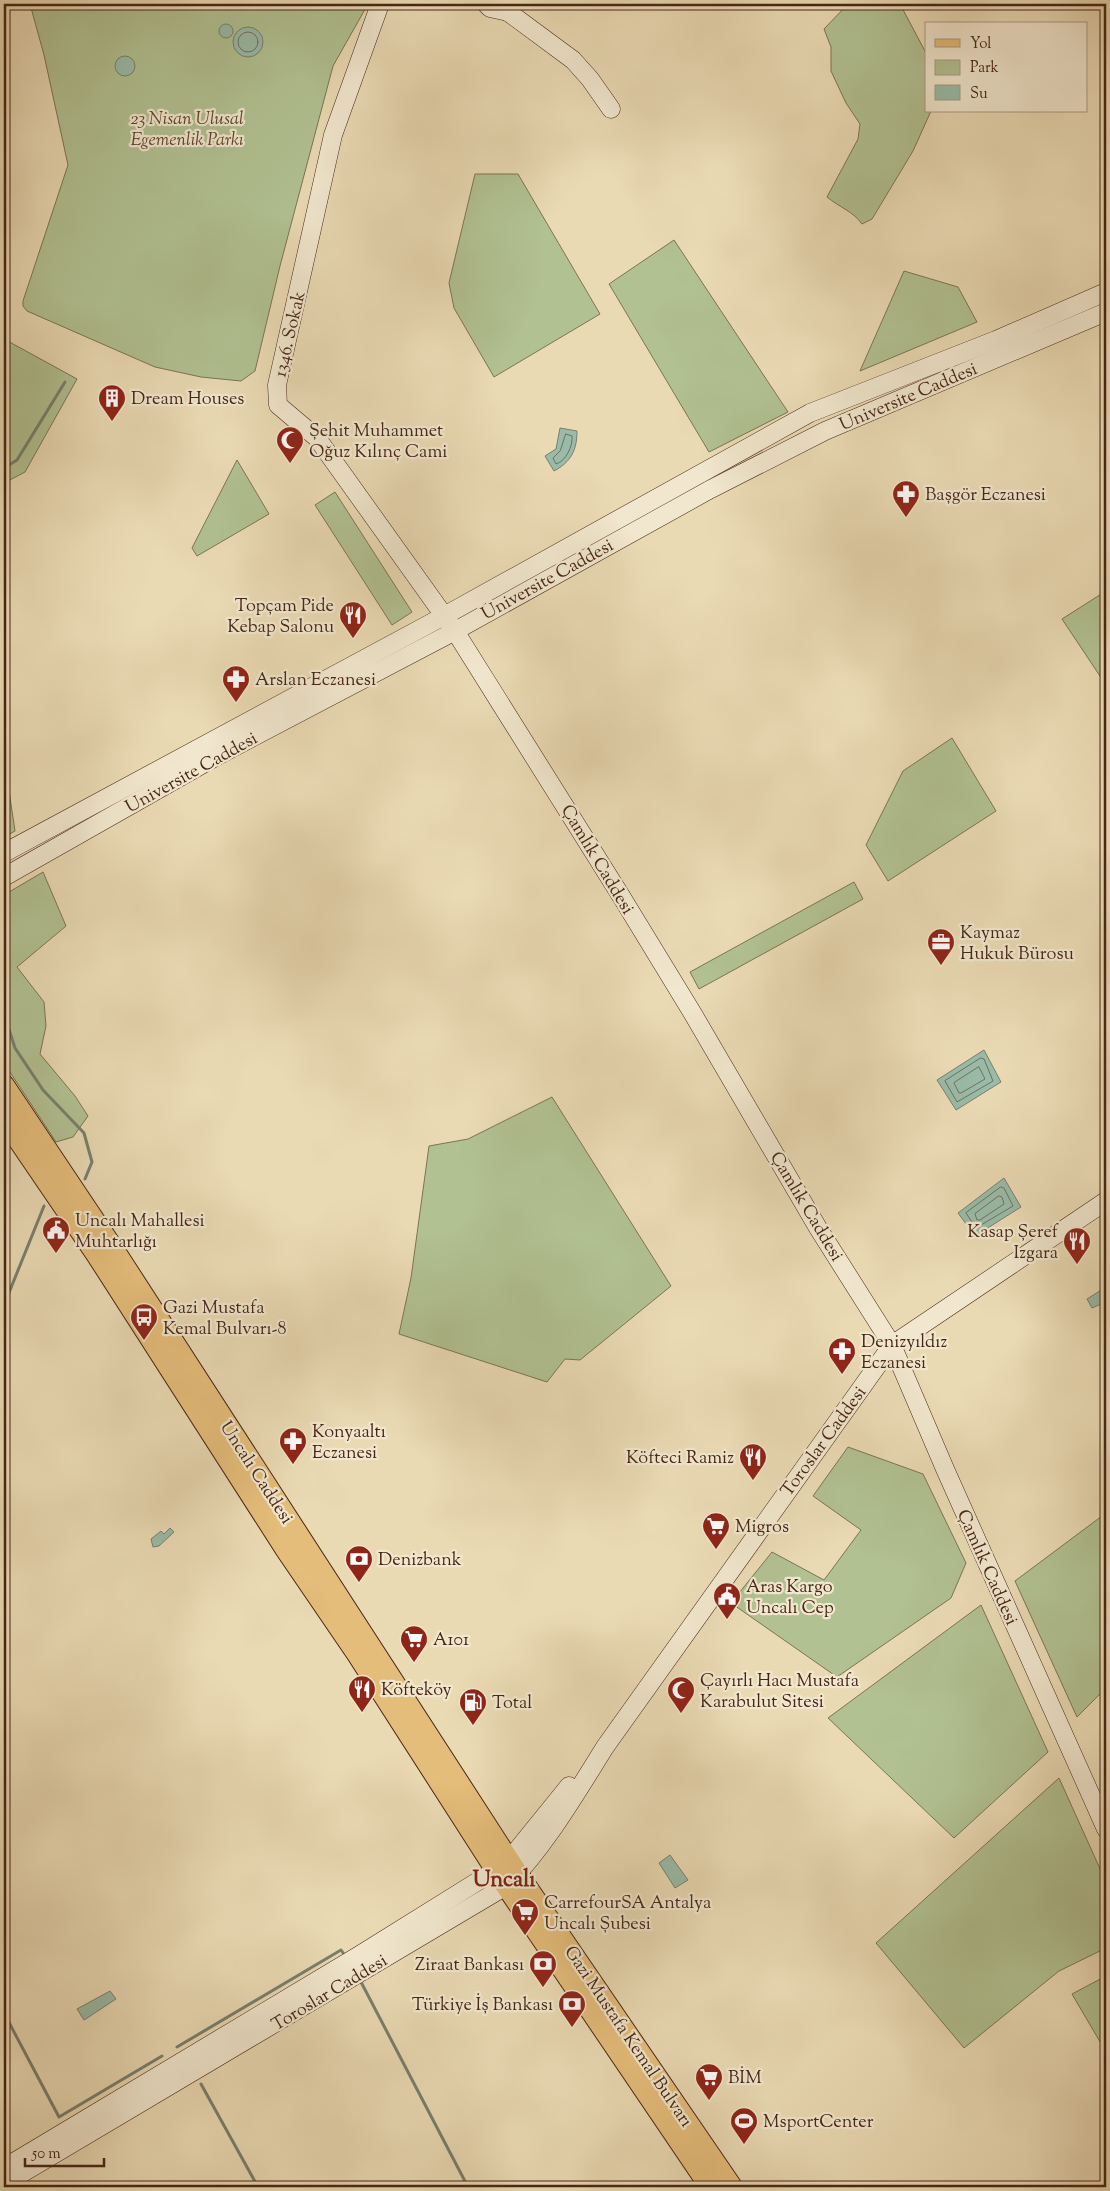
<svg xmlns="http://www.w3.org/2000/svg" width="1110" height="2191" font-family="'Sorts Mill Goudy',serif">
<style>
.green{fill:#b1c192;stroke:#7c7454}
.water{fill:#99bba8;stroke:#797f6e}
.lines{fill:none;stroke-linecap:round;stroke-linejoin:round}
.shore{stroke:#70705f;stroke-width:1}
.stream{stroke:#797f6e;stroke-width:3}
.secondary-casing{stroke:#482616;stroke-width:19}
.primary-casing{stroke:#482616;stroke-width:22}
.secondary{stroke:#f1e7ce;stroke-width:18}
.primary{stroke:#e5bd7a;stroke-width:20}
.labels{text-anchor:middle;stroke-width:4.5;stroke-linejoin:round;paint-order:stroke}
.park-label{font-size:18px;font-style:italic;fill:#5d452f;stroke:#f1e7ce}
.street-label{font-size:18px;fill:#482616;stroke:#f1e7ce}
.poi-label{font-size:18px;fill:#482616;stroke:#f1e7ce;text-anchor:start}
.district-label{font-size:22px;font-weight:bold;fill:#7a1f14;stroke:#f1e7ce}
</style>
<rect width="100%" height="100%" fill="#eadab4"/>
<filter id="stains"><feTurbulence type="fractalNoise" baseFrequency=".004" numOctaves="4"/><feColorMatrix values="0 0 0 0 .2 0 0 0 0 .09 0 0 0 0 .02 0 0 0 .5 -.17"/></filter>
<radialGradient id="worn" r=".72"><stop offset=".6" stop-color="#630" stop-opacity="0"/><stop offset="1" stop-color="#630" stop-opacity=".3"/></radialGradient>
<g class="green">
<polygon points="30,4 368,4 333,66 280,266 255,371 241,381 201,377 155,367 27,311 23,306 23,301 68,165 44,55"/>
<path d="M 848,4 L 900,4 L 926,53 L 926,111 L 931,111 L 913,151 L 872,219 L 862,224 C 854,212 839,207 827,197 L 858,139 L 860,124 L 846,103 L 831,71 L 831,47 L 824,29 Z"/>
<polygon points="475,174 518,174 600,314 494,377 454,308 449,283"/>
<polygon points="674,240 788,412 709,452 609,284"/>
<polygon points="904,271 958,287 977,322 860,371"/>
<polygon points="4,339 77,379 25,472 4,483"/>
<polygon points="237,460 269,514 197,556 192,548"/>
<polygon points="335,492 412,612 392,625 315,505"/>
<polygon points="1106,591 1106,685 1062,619"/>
<polygon points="952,738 996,811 888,881 866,845 903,771"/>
<polygon points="4,785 9,791 15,831 4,837"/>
<polygon points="43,872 66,926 17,967 44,1002 46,1026 40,1054 75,1096 88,1116 73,1137 56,1142 4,1063 4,895"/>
<polygon points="854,882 863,899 699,989 690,972"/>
<polygon points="552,1097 671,1286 580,1360 565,1359 547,1382 399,1334 411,1278 429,1146 468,1139"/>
<polygon points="848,1447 923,1474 966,1563 951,1598 837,1677 731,1603 772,1552 824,1580 861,1530 813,1496"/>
<polygon points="1106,1513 1106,1688 1077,1717 1015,1581"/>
<polygon points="981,1605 1048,1752 954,1838 828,1718"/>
<polygon points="1059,1778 1106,1882 1106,1948 1059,1971 964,2048 876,1943"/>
<polygon points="1106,1976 1106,2052 1072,1994"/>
</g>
<g class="water">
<circle cx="226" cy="31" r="7"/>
<circle cx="248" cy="42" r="15"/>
<circle cx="125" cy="66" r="10"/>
<path d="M 560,428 L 577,431 C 577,450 571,462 554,471 L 545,456 L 556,449 Z"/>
<polygon points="984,1050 1001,1082 956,1110 937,1080"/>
<polygon points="1004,1178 1021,1207 975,1236 958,1213"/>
<polygon points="1106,1287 1106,1302 1092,1308 1087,1299"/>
<polygon points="170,1528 174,1532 159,1546 153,1547 151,1539 161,1531 164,1534"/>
<polygon points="670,1855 688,1880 675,1888 659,1863"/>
<polygon points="110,1991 116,1999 84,2020 77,2009"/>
</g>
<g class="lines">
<g class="shore">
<circle cx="248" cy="42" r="10"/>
<path d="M 566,434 L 572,436 C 573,446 566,461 556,464 L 553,458 L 560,451 Z"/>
<polygon points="981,1058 984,1059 993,1081 957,1102 945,1081"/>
<polygon points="979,1067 985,1079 961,1093 959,1093 954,1083"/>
<polygon points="1001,1187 1004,1188 1013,1206 976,1228 966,1213"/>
<polygon points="999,1196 1002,1197 1004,1204 980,1220 977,1220 975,1214"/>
</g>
<g class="stream">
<polyline points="4,468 17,460 65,382"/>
<polyline points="4,819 5,825"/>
<polyline points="4,1014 15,1048 43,1090 84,1133 92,1162 85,1179"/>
<polyline points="4,1305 44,1206"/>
<polyline points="361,1982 468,2187"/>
<polyline points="4,2013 59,2117 162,2056"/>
<polyline points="177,2047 341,1950 346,1957"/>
<polyline points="201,2084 258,2187"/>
</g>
<g class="secondary-casing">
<g id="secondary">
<polyline points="380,4 333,135 277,385 278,405 317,438 455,631 621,896 693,1014 818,1228 892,1345 945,1469 1106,1829"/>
<polyline points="486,4 490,8 508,12"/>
<polyline points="505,4 508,12 573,60 590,79 611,109"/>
<polyline points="4,853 444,616 810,413 996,340 1106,292"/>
<polyline points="4,877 219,755 455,631 709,490 825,431 1106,312"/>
<polyline points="4,2168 358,1956 496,1870 509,1860 569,1786"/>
<path d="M 4,2184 L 506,1886 C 546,1845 575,1795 605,1747 L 892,1345 L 1106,1201"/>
</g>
</g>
<g class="primary-casing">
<g id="primary">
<polyline points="4,1085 111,1245 518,1874 732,2187"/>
<polyline points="4,1119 96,1254 286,1550 357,1654 506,1886 710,2187"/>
</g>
</g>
<use href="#secondary" class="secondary"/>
<use href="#primary" class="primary"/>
</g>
<defs>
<g id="building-pin" transform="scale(1.4375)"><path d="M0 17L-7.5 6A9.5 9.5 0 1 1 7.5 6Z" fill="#8f2418" stroke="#f1e7ce"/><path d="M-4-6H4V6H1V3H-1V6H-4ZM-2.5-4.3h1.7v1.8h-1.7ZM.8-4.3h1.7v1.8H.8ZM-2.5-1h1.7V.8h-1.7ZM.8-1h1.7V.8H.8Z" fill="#fff"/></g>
<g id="mosque-pin" transform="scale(1.4375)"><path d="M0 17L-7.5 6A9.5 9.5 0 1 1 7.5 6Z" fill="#8f2418" stroke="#f1e7ce"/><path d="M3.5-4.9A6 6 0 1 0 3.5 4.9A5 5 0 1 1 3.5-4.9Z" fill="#fff"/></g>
<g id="pharmacy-pin" transform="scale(1.4375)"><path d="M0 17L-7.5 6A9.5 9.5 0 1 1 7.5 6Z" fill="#8f2418" stroke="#f1e7ce"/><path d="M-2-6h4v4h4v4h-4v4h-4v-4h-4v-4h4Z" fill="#fff"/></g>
<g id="restaurant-pin" transform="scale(1.4375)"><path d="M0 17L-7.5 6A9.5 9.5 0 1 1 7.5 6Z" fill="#8f2418" stroke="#f1e7ce"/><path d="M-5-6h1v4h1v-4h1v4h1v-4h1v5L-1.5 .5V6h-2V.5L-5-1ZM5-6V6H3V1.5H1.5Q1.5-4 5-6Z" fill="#fff"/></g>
<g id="office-pin" transform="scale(1.4375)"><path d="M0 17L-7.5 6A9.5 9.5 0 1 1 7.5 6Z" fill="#8f2418" stroke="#f1e7ce"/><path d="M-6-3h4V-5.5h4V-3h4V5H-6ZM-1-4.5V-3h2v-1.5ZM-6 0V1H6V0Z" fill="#fff"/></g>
<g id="civic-pin" transform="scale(1.4375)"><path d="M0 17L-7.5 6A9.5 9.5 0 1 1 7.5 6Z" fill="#8f2418" stroke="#f1e7ce"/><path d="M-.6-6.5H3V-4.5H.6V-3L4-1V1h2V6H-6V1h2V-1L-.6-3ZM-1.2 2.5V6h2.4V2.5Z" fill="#fff"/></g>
<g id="bus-pin" transform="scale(1.4375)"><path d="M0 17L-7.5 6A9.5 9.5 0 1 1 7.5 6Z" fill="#8f2418" stroke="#f1e7ce"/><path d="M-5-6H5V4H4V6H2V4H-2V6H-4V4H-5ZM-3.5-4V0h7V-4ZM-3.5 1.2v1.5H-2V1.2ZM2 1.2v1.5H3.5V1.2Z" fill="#fff"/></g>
<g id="supermarket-pin" transform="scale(1.4375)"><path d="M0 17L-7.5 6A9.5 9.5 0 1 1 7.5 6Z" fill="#8f2418" stroke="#f1e7ce"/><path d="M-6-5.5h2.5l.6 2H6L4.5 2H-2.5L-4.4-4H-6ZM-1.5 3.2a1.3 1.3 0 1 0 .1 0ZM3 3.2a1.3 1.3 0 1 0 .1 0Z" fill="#fff"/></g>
<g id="bank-pin" transform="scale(1.4375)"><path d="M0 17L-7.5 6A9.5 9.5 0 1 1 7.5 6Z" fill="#8f2418" stroke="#f1e7ce"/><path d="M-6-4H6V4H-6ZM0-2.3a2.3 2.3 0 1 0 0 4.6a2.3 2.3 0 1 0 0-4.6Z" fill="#fff"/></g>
<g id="fuel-pin" transform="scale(1.4375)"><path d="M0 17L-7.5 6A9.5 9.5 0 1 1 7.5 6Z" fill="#8f2418" stroke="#f1e7ce"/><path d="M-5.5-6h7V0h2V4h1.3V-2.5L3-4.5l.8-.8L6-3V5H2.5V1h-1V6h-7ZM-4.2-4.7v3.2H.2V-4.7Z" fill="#fff"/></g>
<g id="stadium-pin" transform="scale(1.4375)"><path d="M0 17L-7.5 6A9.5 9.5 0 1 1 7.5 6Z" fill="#8f2418" stroke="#f1e7ce"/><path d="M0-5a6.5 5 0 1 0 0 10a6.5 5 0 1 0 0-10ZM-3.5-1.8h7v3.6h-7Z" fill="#fff"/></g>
</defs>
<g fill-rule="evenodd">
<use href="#building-pin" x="112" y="398"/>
<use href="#mosque-pin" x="290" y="440"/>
<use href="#pharmacy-pin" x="906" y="494"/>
<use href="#restaurant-pin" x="353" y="615"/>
<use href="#pharmacy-pin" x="236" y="679"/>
<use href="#office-pin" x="941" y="942"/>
<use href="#civic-pin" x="56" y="1230"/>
<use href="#restaurant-pin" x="1077" y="1241"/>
<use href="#bus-pin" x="144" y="1317"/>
<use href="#pharmacy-pin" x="842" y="1351"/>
<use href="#pharmacy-pin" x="293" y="1441"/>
<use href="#restaurant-pin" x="753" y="1457"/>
<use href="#supermarket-pin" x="716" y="1526"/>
<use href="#bank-pin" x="359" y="1559"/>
<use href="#civic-pin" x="727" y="1596"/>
<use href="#supermarket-pin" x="414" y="1639"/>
<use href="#restaurant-pin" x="362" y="1689"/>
<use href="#mosque-pin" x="681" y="1690"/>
<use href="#fuel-pin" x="473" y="1702"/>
<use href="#supermarket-pin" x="525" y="1912"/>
<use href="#bank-pin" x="543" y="1964"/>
<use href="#bank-pin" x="572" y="2004"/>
<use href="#supermarket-pin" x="709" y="2077"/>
<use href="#stadium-pin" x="744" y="2121"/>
</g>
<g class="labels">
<g class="park-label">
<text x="187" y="124">23 Nisan Ulusal<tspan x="187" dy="21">Egemenlik Parkı</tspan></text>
</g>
<g class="street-label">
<text transform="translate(289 334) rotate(-77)" y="6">1346. Sokak</text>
<text transform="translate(908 396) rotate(-23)" y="6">Universite Caddesi</text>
<text transform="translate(547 579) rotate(-29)" y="6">Universite Caddesi</text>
<text transform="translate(191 772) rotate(-29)" y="6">Universite Caddesi</text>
<text transform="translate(598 859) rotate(59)" y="6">Çamlık Caddesi</text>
<text transform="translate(807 1206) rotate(59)" y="6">Çamlık Caddesi</text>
<text transform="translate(823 1441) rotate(-54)" y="6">Toroslar Caddesi</text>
<text transform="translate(257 1472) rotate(57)" y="6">Uncalı Caddesi</text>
<text transform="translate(988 1567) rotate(66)" y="6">Çamlık Caddesi</text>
<text transform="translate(329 1992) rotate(-31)" y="6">Toroslar Caddesi</text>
<text transform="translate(629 2036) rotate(56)" y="6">Gazi Mustafa Kemal Bulvarı</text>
</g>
<g class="poi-label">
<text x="131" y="404">Dream Houses</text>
<text x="309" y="436">Şehit Muhammet<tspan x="309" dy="21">Oğuz Kılınç Cami</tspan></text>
<text x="925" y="500">Başgör Eczanesi</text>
<text x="334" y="611" text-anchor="end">Topçam Pide<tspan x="334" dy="21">Kebap Salonu</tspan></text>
<text x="255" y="685">Arslan Eczanesi</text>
<text x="960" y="938">Kaymaz<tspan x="960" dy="21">Hukuk Bürosu</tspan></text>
<text x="75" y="1226">Uncalı Mahallesi<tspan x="75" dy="21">Muhtarlığı</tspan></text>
<text x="1058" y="1237" text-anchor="end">Kasap Şeref<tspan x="1058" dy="21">Izgara</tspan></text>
<text x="163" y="1313">Gazi Mustafa<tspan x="163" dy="21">Kemal Bulvarı-8</tspan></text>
<text x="861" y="1347">Denizyıldız<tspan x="861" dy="21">Eczanesi</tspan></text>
<text x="312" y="1437">Konyaaltı<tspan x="312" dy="21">Eczanesi</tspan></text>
<text x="734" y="1463" text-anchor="end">Köfteci Ramiz</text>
<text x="735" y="1532">Migros</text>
<text x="378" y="1565">Denizbank</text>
<text x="746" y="1592">Aras Kargo<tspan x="746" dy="21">Uncalı Cep</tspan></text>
<text x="433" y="1645">A101</text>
<text x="700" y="1686">Çayırlı Hacı Mustafa<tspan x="700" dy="21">Karabulut Sitesi</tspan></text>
<text x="381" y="1695">Köfteköy</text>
<text x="492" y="1708">Total</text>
<text x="544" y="1908">CarrefourSA Antalya<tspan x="544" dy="21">Uncalı Şubesi</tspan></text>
<text x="524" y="1970" text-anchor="end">Ziraat Bankası</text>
<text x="553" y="2010" text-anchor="end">Türkiye İş Bankası</text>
<text x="728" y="2083">BİM</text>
<text x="763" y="2127">MsportCenter</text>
</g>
<g class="district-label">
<text x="504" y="1886">Uncalı</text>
</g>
</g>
<rect width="1110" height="2191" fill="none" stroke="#eadab4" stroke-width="20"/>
<rect x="5" y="5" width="1100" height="2181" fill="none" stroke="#482616" stroke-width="2.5"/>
<rect x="10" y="10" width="1090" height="2171" fill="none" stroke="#482616"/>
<rect x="925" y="22" width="162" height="90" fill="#f1e7ce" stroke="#ad9a84"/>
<rect x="935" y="39" width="25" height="8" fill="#e5bd7a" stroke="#ad9a84"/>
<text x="970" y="48" font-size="15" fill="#482616">Yol</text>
<rect x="935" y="60" width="25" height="15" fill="#b1c192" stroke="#ad9a84"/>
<text x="970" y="72" font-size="15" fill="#482616">Park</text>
<rect x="935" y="85" width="25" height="15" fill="#99bba8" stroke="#ad9a84"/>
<text x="970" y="98" font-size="15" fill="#482616">Su</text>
<path d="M25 2158v8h79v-8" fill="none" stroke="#482616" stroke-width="2.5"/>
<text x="32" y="2158" font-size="15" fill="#482616" stroke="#f1e7ce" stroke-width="4" paint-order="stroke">50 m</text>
<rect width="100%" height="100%" filter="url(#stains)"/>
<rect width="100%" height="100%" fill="url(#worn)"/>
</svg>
